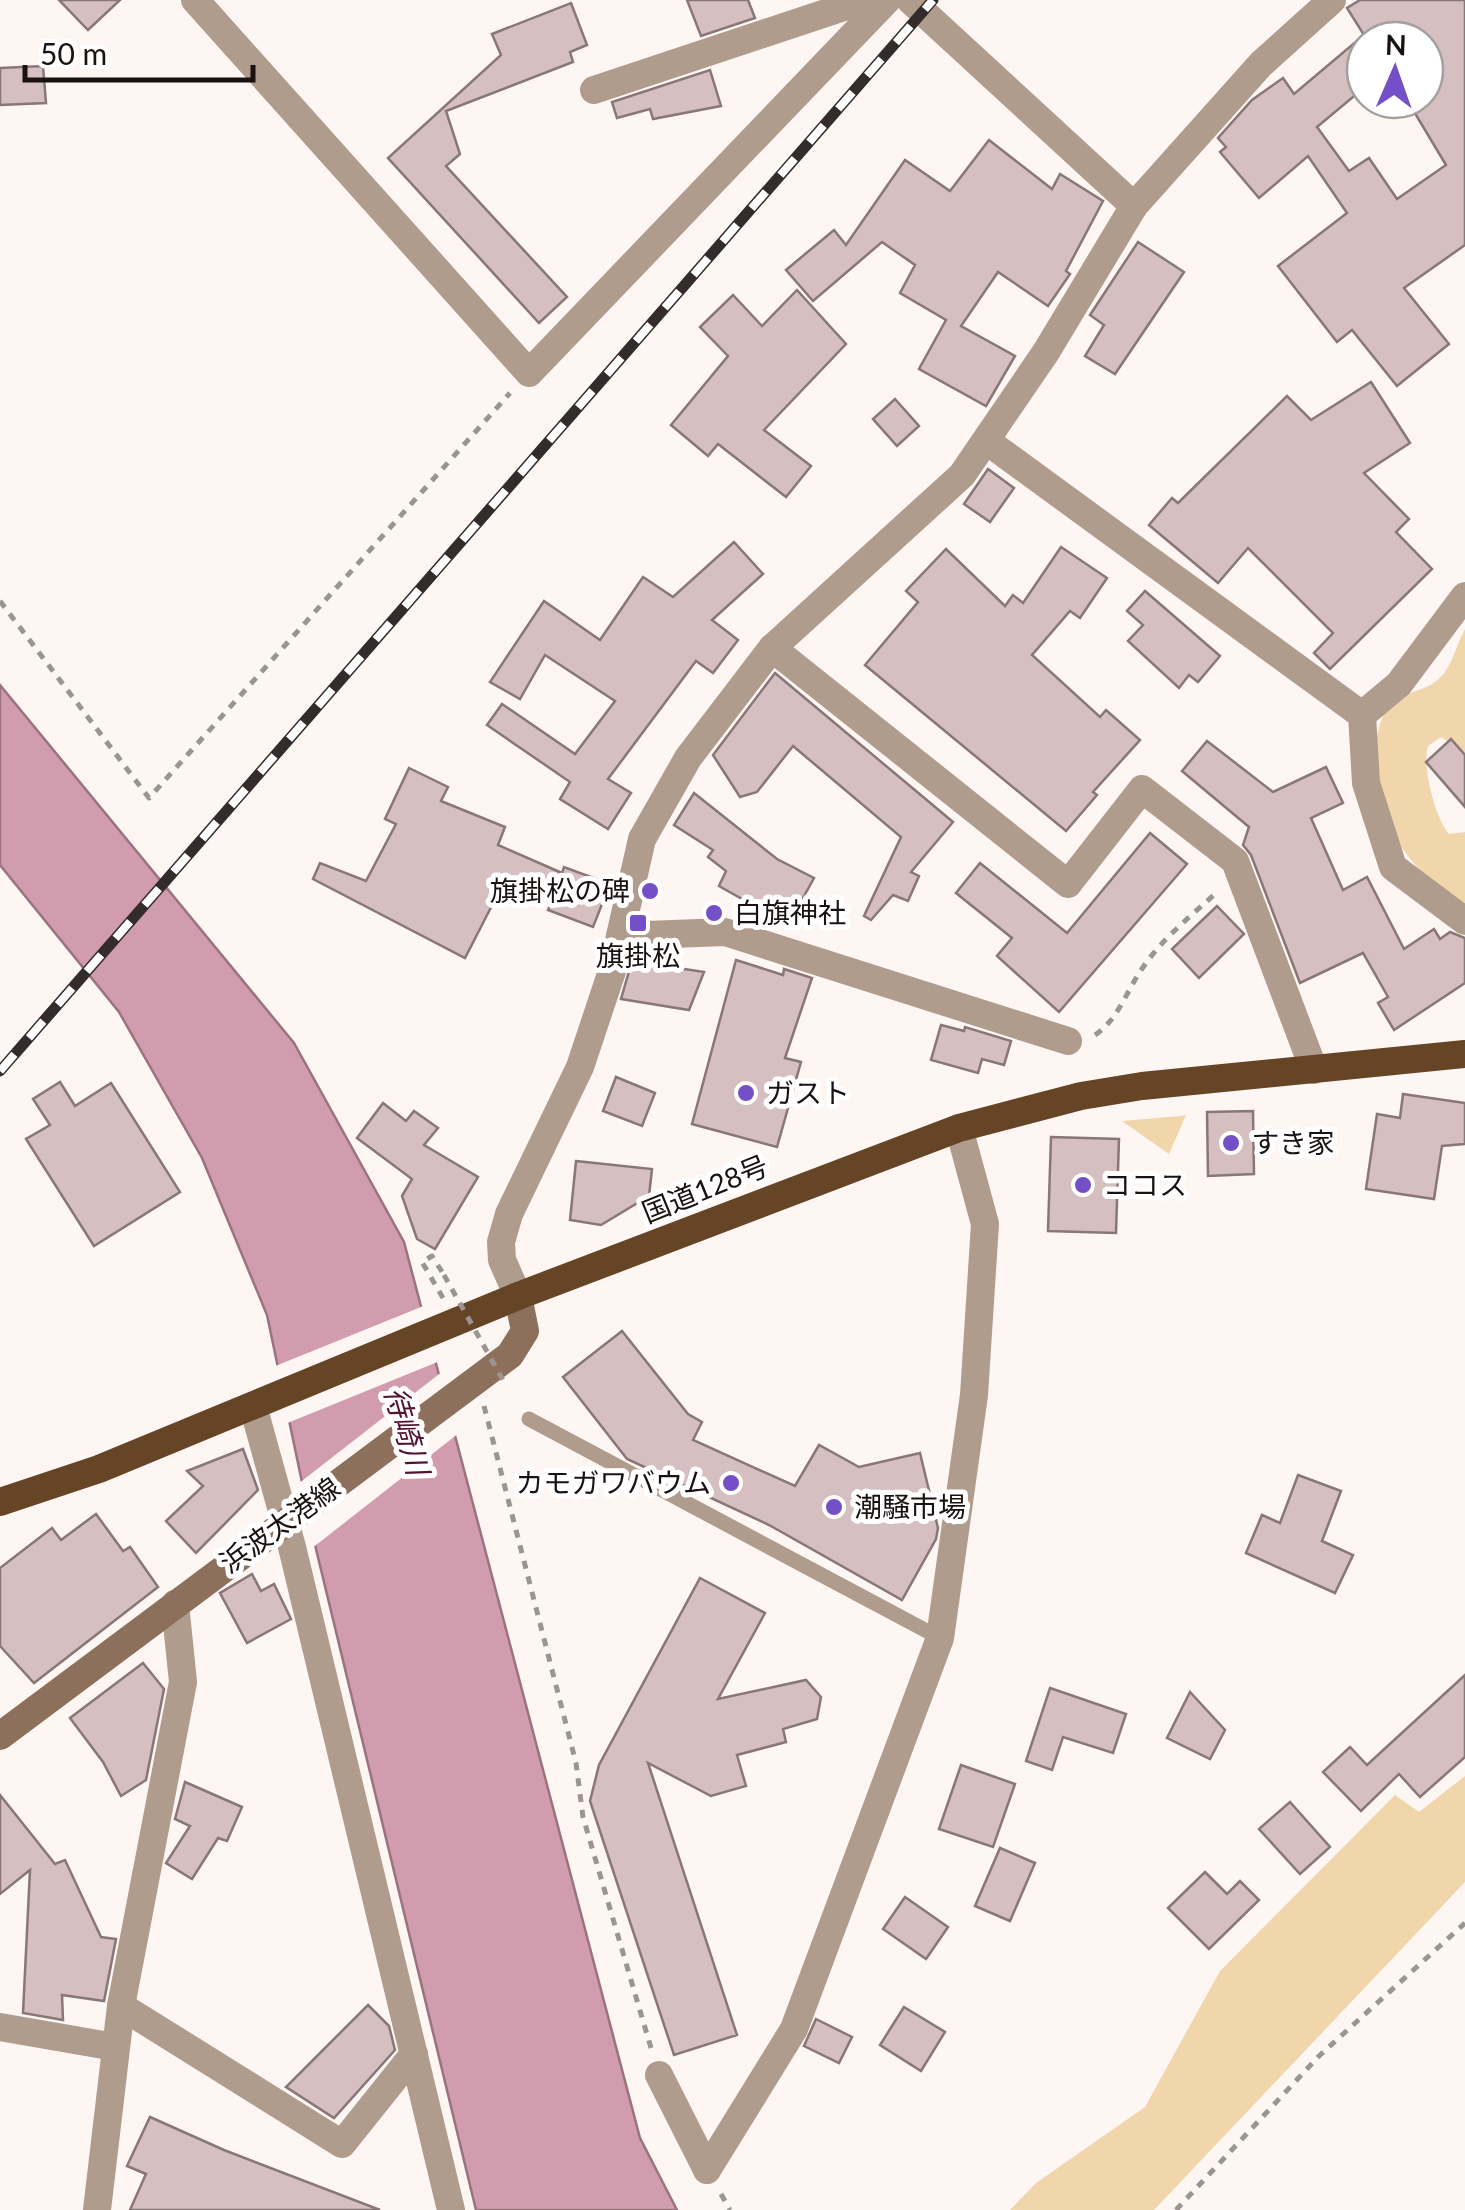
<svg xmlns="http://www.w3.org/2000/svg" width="1465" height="2210" font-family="Lato,'Noto Sans JP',sans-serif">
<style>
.green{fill:#f0d6aa}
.water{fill:#d29caf;stroke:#9a737f;stroke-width:2.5}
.pier{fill:#fef6f3}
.building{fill:#d5bfc0;stroke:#897676;stroke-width:2.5;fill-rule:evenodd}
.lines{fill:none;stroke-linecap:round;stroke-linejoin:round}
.path{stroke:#9b9491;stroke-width:5;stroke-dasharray:8 8;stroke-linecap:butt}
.service{stroke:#b09c8d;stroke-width:15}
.minor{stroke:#b09c8d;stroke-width:28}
.tertiary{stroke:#b09c8d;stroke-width:28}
.secondary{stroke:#8c705b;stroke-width:28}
.trunk{stroke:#664426;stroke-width:28}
.rail-casing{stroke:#332c2a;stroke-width:11}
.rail{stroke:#fff;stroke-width:8;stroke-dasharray:22;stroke-linecap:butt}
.path-bridge{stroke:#9b9491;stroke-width:5;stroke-dasharray:8 8;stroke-linecap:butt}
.poi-dot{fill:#734fc8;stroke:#fff;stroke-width:4}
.labels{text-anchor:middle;stroke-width:10;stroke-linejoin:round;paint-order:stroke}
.poi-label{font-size:28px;fill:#191210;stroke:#fff;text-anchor:start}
.street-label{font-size:28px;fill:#191210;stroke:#fff}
.water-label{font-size:30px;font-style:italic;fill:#541332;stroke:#fff}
</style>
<rect width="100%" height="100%" fill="#fef6f3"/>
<g class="green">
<path d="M 1465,629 L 1465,752 L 1441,737 L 1428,746 C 1422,768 1435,817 1449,834 L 1465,832 L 1465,913 C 1416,870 1373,829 1375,759 C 1376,745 1377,727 1384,714 C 1396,691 1416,695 1435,682 C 1452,670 1455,647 1465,629 Z"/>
<polygon points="1186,1115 1169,1154 1122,1121 1180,1116"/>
<polygon points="1465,1776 1465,1882 1154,2210 1010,2210 1036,2183 1145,2107 1220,1971 1395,1795 1419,1812"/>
</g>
<polygon class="water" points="0,685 294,1043 404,1242 640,2138 677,2210 476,2210 316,1549 267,1315 202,1158 119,1012 0,865"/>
<g class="pier">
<polygon points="426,1305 440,1361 285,1424 273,1367"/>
<polygon points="443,1371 459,1433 311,1549 298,1484"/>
</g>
<g class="building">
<polygon points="59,0 120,0 88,30"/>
<polygon points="687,0 748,0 755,18 701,36"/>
<path d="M 1360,0 L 1465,0 L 1465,245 L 1404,288 L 1449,344 L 1397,386 L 1352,330 L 1337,342 L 1278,266 L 1347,213 L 1308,156 L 1259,198 L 1220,152 L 1226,147 L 1218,138 L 1252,100 L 1283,78 L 1294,94 L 1364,35 L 1347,8 ZM 1365,38 L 1425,40 L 1425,100 L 1407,100 L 1446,165 L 1397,199 L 1369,158 L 1349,171 L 1317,127 L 1365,87 Z"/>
<polygon points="571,3 587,45 570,52 573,62 446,111 460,154 446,166 567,297 539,323 388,158 501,55 492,34"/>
<polygon points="43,66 46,103 0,105 0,68"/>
<polygon points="710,70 721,106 653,119 650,109 617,118 612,102"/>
<polygon points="989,140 1052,189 1060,174 1103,201 1066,271 1070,274 1048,306 998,272 961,326 1015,356 986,406 919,369 946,320 900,293 915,265 882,242 813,301 786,270 834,230 846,245 905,160 950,191"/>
<polygon points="1138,242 1184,272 1115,374 1085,356 1104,325 1090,315"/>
<polygon points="797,290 846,344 764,430 811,466 786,497 718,444 708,456 671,425 728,356 700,327 733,295 762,326"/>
<polygon points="1371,382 1410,443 1364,473 1409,519 1396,532 1432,569 1330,669 1314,653 1333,633 1248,548 1218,583 1149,525 1172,498 1178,503 1287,396 1311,420"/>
<polygon points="895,399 919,426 897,446 873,419"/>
<polygon points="988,469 1014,488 990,522 964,504"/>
<polygon points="734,542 763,574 712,620 738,640 713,673 696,661 608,779 631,793 608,829 560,799 570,782 487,725 502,704 575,754 615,701 545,655 520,699 490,682 544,601 600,640 643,577 673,597"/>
<polygon points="1061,547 1107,578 1080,618 1070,611 1032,655 1100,717 1106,710 1140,740 1093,792 1097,795 1066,831 865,665 918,602 906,591 946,549 1005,606 1013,595 1023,603"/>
<polygon points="1145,591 1220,656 1198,682 1189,675 1179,688 1128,641 1143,625 1127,611"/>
<polygon points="775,673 953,822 911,872 919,876 908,901 893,895 871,920 864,916 901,837 793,746 757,792 740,797 713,755"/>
<polygon points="1451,739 1465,755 1465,807 1426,762"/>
<polygon points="1207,741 1273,792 1326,767 1343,803 1311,818 1343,890 1367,877 1404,949 1434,929 1440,939 1450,932 1465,938 1465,983 1394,1030 1378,1003 1388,997 1363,953 1300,983 1251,855 1243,845 1249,827 1182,771"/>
<polygon points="409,768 448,787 441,801 505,827 498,845 562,873 564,867 610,884 593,927 548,910 551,903 504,882 465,958 313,879 320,863 366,881 396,824 385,819"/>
<polygon points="694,793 777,859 814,878 788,925 719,886 726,871 708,857 713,850 674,825"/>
<polygon points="1150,833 1187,864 1059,1012 997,956 1012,938 956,893 980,863 1067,933"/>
<polygon points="1217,906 1244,934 1199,978 1172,949"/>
<polygon points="736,960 783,975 784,969 812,978 785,1058 801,1062 777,1147 692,1124"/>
<polygon points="632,961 704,972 689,1010 621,999"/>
<polygon points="941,1025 964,1031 965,1027 1011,1041 1004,1065 982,1059 978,1073 931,1060"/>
<polygon points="616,1077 655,1093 642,1126 603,1111"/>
<polygon points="60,1082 75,1106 111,1083 180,1192 94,1246 26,1139 50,1125 33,1099"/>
<polygon points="1403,1094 1465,1103 1465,1144 1442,1146 1434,1199 1366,1189 1377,1114 1400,1118"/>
<polygon points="383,1103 406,1121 414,1111 438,1128 424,1145 478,1177 435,1249 417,1239 402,1196 412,1179 357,1138"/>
<polygon points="1253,1111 1254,1174 1208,1176 1207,1112"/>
<polygon points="1051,1137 1119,1139 1116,1233 1048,1231"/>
<polygon points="576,1161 652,1169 649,1196 601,1225 570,1220"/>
<polygon points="622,1331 688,1414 702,1422 693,1440 795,1486 819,1445 859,1467 920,1453 938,1528 936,1539 902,1600 769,1525 627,1459 563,1377"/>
<polygon points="243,1449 258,1490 196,1553 166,1521 203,1486 187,1471"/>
<polygon points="1298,1475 1341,1491 1322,1541 1353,1555 1335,1593 1246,1553 1262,1515 1280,1523"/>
<polygon points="96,1514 123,1551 130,1547 158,1587 34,1683 0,1646 0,1568 52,1528 61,1540"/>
<polygon points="252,1574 261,1591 274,1584 291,1619 247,1643 220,1593"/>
<polygon points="700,1578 765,1613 718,1699 806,1680 821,1697 817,1719 783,1729 786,1742 737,1755 746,1786 711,1796 648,1763 737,2035 674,2055 590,1801 599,1765"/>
<polygon points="143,1663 164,1689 146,1780 121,1796 103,1762 70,1718"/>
<polygon points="1465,1675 1465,1757 1420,1797 1399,1774 1361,1811 1323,1772 1350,1747 1367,1765"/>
<polygon points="1050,1688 1126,1714 1113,1753 1063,1737 1052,1770 1026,1761"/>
<polygon points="1190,1692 1225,1730 1210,1759 1167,1738"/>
<polygon points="961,1765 1015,1784 993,1847 939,1829"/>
<polygon points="185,1782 242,1807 227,1841 218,1838 192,1879 166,1863 190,1826 175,1819"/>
<polygon points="0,1795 55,1864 65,1860 101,1937 116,1939 104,2001 62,1995 63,2020 23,2013 30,1870 0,1894"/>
<polygon points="1290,1802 1330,1847 1300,1874 1259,1829"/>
<polygon points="1000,1848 1035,1863 1010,1921 975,1906"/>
<polygon points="1205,1872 1227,1894 1240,1881 1259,1900 1209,1949 1168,1908"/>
<polygon points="905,1897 948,1927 926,1959 883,1929"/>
<polygon points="368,2005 389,2026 395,2050 334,2118 286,2087"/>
<polygon points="904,2007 945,2032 921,2071 880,2045"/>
<polygon points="816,2019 852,2037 839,2063 804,2046"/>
<polygon points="150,2117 224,2150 380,2210 130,2210 146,2174 127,2166"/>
</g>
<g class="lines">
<g class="path">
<polyline points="0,601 149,798 510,393"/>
<path d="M 1095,1035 C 1119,1019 1127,989 1144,966 C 1163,938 1191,916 1216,893"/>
<polyline points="443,1298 422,1262 432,1256 444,1275"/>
<polyline points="484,1406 576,1763 583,1817 651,2048"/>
<polyline points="721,2194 730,2210"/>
<polyline points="1176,2210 1319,2056 1465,1923"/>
</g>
<polyline class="service" points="529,1419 940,1638"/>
<g class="minor">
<polyline points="195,0 529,373 887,0"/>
<polyline points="910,0 1134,206"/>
<polyline points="594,90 865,0"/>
<polyline points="988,442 1362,715 1366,783 1393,867 1465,921"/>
<polyline points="772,648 1068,884 1142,789 1235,861 1314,1070"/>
<polyline points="1362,715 1399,684 1465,596"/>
<polyline points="620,936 725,932 1068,1041"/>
<polyline points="518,1296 502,1260 501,1242 509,1214 580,1067 612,971 642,839 688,758 772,648 962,475 1046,352 1134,206 1261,64 1332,0"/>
<polyline points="121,2006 342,2144 414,2054"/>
<polyline points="0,2027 115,2047"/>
<polyline points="659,2075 707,2170"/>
<polyline points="707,2170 794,2029 940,1638 974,1395 985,1224 959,1128"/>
<polyline points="97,2210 121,2006 183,1682 175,1604"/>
</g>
<polyline class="tertiary" points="253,1406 292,1547 451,2210"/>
<polyline class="secondary" points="0,1736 510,1355 525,1331 518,1296"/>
<polyline class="trunk" points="0,1502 99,1469 518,1296 959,1128 1081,1096 1142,1086 1465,1054"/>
<g class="rail-casing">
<polyline id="rail" points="0,1071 933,0"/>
</g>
<use href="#rail" class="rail"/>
<polyline class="path-bridge" points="444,1275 503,1380"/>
</g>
<g class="poi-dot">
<circle cx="650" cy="891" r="10"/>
<circle cx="714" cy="913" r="10"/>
<rect x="628" y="913" width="20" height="20" rx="5"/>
<circle cx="746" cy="1093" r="10"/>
<circle cx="1231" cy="1143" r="10"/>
<circle cx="1083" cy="1185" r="10"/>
<circle cx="731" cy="1483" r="10"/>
<circle cx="834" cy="1507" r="10"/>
</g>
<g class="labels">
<g class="poi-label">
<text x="630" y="901" text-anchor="end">旗掛松の碑</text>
<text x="734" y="923">白旗神社</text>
<text x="638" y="966" text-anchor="middle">旗掛松</text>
<text x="766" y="1103">ガスト</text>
<text x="1251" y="1153">すき家</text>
<text x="1103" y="1195">ココス</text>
<text x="711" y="1493" text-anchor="end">カモガワバウム</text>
<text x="854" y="1517">潮騒市場</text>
</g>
<g class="street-label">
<text transform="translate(705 1189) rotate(-22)" y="10">国道128号</text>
<text transform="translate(280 1525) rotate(-36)" y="10">浜波太港線</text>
</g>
<g class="water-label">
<text transform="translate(406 1431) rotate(74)" y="10">待崎川</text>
</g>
</g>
<g transform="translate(1395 70) rotate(2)"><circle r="48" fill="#ffffff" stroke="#a3a09f" stroke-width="2.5"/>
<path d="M0-8L18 38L0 25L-18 38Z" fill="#734fc8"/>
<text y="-15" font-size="28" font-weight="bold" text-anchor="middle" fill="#191210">N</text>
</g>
<path d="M25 65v15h228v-15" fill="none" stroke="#191210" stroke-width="5"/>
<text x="40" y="65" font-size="30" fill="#191210" stroke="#ffffff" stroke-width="8" paint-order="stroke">50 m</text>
</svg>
